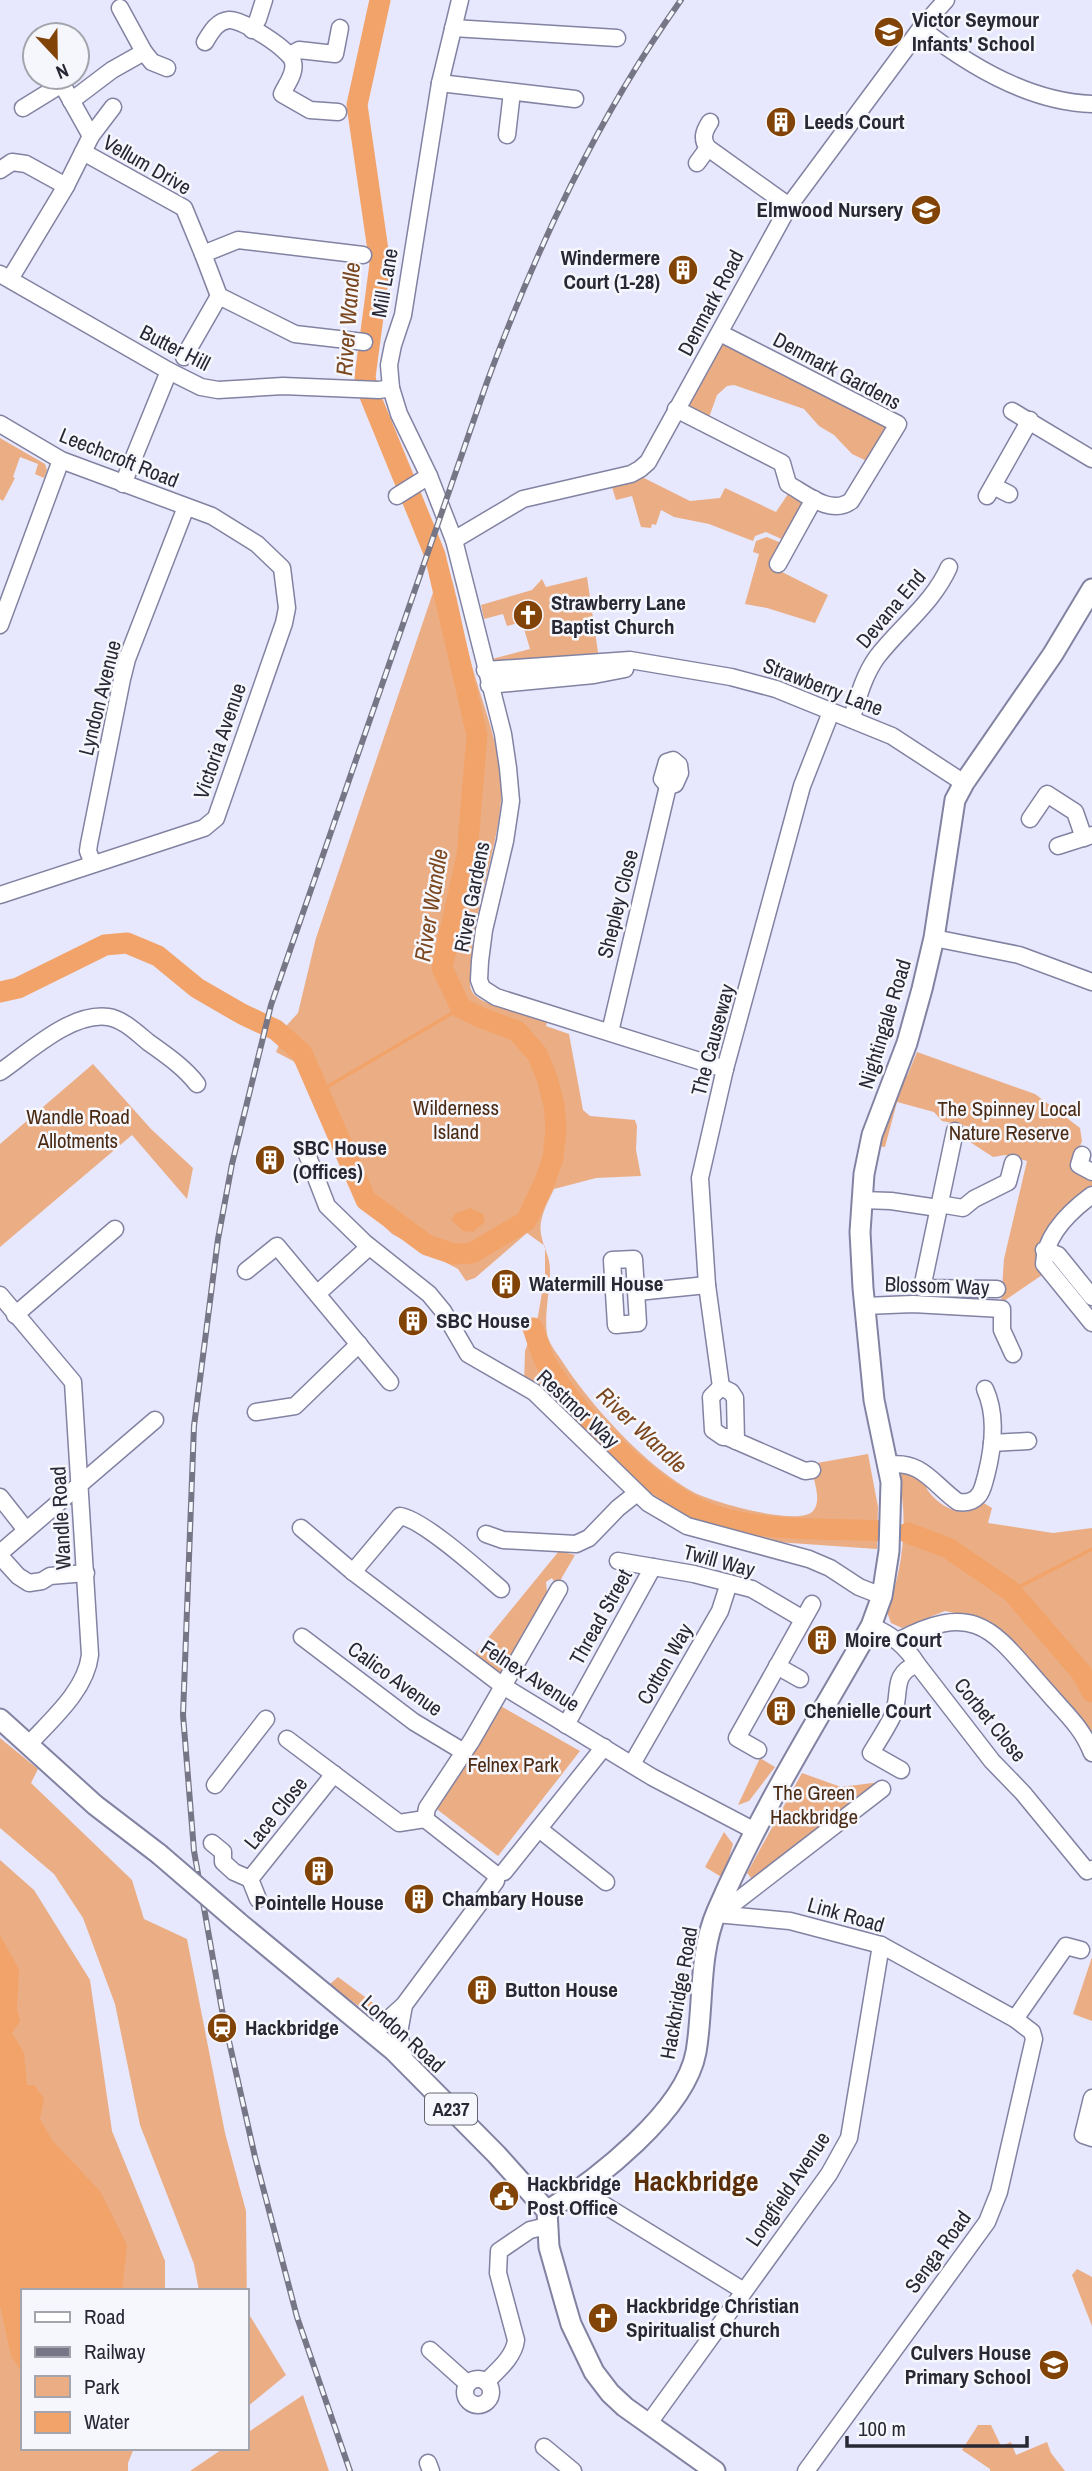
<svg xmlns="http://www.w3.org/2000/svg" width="1092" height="2471" font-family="'Archivo Narrow',sans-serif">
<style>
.green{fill:#ebae84}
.water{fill:#f2a36a}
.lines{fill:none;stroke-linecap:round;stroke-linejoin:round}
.stream{stroke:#f2a36a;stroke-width:3.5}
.river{stroke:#f2a36a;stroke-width:21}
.minor-casing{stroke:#8282a2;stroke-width:19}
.major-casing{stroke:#8282a2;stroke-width:23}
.minor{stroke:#fff;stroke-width:16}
.major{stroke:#fff;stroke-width:19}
.rail-casing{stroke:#767686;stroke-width:6}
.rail{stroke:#f6f6fd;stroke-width:3.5;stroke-dasharray:10;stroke-linecap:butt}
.major-bridge-casing{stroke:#8282a2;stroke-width:23;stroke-linecap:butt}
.major-bridge{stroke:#fff;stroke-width:19}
.labels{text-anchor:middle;stroke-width:5;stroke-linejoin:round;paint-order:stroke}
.shield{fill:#f6f6fd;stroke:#666671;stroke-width:2}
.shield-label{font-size:19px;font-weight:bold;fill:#282835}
.poi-label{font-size:21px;font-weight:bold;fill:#282835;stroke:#f6f6fd;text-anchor:start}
.street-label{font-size:21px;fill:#282835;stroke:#f6f6fd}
.park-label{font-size:21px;fill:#4b2b13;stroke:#f6f6fd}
.water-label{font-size:23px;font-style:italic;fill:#7b471e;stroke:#f6f6fd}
.district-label{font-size:28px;font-weight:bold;fill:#5a2e08;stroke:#f6f6fd}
</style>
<rect width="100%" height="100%" fill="#e7e7fd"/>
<g class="green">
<polygon points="721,336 895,426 871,463 852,454 834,435 819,426 804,409 734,385 727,386 717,395 707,423 680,408"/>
<polygon points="0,438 45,464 47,470 44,478 35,474 38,464 20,457 13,477 15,478 3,501 0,499"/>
<polygon points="640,476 690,501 720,498 725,488 776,512 792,488 812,500 788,542 766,532 755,536 753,541 709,524 674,517 661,510 656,525 652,524 651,528 641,527 632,496 616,500 610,481"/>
<polygon points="767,537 786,545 782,572 828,595 815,623 767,608 745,604 759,554 753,552 756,541"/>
<path d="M 445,557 C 458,593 462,630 472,666 C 485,713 507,761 500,811 C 493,863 473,914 471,967 C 471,973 469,983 471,989 C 476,1007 531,1014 548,1018 L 546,1026 L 569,1034 L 583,1110 L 590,1116 L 635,1120 L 637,1126 L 636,1150 L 641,1176 L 596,1178 L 554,1189 C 548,1202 538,1219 541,1234 C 543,1247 550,1256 550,1270 C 550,1290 544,1316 547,1334 C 549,1343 555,1351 560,1358 C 589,1404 646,1467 695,1493 C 713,1502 799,1527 813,1511 C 822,1501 814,1482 812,1470 L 817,1463 L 868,1454 L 878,1507 L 877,1549 L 731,1539 L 648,1503 L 524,1385 L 525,1351 L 538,1316 L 545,1275 L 545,1246 L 527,1233 L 475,1278 L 466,1281 L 458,1269 L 392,1234 L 357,1200 L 315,1084 L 293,1061 L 276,1052 L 287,1025 L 298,1013 L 316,938 Z"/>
<polygon points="587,577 599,659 494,668 492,659 530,649 522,622 507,626 503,614 484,619 481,605 532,590 542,579 546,587"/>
<polygon points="917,1052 1035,1094 1080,1128 1082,1141 1079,1149 1092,1177 1092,1192 1058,1221 1045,1273 1001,1303 1004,1259 1027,1161 1005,1155 993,1157 970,1142 971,1127 942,1121 934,1112 897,1102 885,1147 876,1146 903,1074 907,1076"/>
<polygon points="93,1064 151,1129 193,1168 187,1199 132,1135 0,1247 0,1144"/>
<path d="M 903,1472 C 911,1474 918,1476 923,1482 C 928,1487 925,1487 929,1492 C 942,1509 968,1521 982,1502 L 992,1508 L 988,1523 L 1053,1533 L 1092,1528 L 1092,1744 L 1001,1634 L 964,1615 L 945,1611 L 902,1628 L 891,1623 L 887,1612 C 903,1568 909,1520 898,1473 Z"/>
<polygon points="559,1551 575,1555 557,1586 552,1578 546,1582 547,1592 500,1676 474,1655"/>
<polygon points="497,1704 580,1751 498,1856 434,1807"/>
<polygon points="0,1738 38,1769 31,1783 132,1880 144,1919 187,1939 225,2133 246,2211 247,2311 286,2375 247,2407 247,2291 199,2291 194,2264 140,2125 115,2004 83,1918 54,1874 0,1828"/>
<polygon points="760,1758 775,1767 749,1801 738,1805"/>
<polygon points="802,1773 841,1787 888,1781 756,1884 747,1873"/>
<polygon points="724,1832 733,1844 723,1878 705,1867"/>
<polygon points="0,1860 34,1890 90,1980 112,2131 165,2261 165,2291 23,2291 23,2448 134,2448 128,2463 128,2471 0,2471"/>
<polygon points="1092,1957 1092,2021 1073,2014"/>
<polygon points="338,1977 380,2008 364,2010 329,1985"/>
<polygon points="1077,2269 1092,2277 1092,2326 1072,2275"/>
<polygon points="303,2395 329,2471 190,2471 224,2448 247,2448 247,2433"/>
<polygon points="978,2425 991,2425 1001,2446 1011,2442 1016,2455 1047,2442 1051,2453 1065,2471 990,2471 990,2469 962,2450"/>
</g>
<g class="water">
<polygon points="470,1208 483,1214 485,1222 473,1232 463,1231 451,1220 456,1213"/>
<polygon points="0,1935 19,1969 17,2008 20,2021 12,2033 24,2053 27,2085 34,2085 44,2098 40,2119 52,2140 100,2191 127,2245 122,2291 23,2291 23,2374 11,2356 0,2305"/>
</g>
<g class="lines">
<g class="stream">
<polyline points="320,1091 461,1008"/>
<polyline points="1011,1591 1092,1549"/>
</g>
<g class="river">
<polyline points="0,992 18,988 105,945 127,943 158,956 197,988 242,1014 276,1030 302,1053 366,1200 427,1245 454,1254 472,1253 526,1221 545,1181 553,1158 556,1129 554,1105 547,1078 537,1054 517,1031 482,1018 461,1008 442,968 467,855 477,735 435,555 368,391 365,377 380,264 357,105 380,0"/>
<path d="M 533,1328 C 537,1339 540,1352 546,1363 C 577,1416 654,1494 713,1515 C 760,1532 831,1528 882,1531"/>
<polyline points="908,1533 948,1548 1011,1591 1081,1672 1092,1692"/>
</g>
<g class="minor-casing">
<g id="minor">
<polyline points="460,0 440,83 403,315 393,345 389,365 391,388 399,414 429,476 454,540 503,734 508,768 511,801 505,841 484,930 480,961 479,980 482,988 496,997 725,1069"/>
<polyline points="120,8 144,52"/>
<polyline points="453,28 617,38"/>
<path d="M 921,28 C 968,65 1030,102 1092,104"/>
<polyline points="252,30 258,19 264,0"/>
<path d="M 205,42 C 211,32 217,21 229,20 C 242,19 291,50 293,62 C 296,73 286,85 282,94 L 310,110 L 338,112"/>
<polyline points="290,55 299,50 335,54 340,28"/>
<polyline points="58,77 91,136"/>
<polyline points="440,83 575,99"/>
<polyline points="71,101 112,70 144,52 152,62 167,68"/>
<polyline points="23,108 62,84"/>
<path d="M 710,122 C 704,131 701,139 708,148 L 789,206"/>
<polyline points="507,135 512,92"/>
<polyline points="83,152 184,208 203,254 238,240 363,255"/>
<polyline points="697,163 708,148"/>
<polyline points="0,170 12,162 26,164 66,186"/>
<polyline points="203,254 219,296 295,334 364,342"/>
<polyline points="0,274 169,371 201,387 218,390 283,386 379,390 391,388"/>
<polyline points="10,279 66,186 91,136 113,107"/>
<polyline points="184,357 219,296"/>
<path d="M 676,409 L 782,463 L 788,484 C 806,494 831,516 851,501 L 898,424 L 720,333"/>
<polyline points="1012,411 1092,459"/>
<polyline points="0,424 61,460 212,516 257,544 282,568 287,608 284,623 216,818 204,828 0,895"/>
<polyline points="123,484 169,371"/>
<polyline points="993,486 1009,494"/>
<polyline points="397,496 429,476"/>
<polyline points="987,496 1030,420"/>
<polyline points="454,540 523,499 631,474 640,469 648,462 789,206 921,28 946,0"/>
<polyline points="778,564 814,499"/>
<polyline points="0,625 61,460"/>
<polyline points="485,670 630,660 731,677 776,689 892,736 964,783"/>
<polyline points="489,685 594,675 625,669"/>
<path d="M 852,718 C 858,697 864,675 877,657 C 901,626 933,603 949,567"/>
<polygon points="673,760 679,765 680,773 675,784 668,786 662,779 667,762"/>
<polyline points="1030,819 1047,794 1075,812 1084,838"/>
<polyline points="1058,846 1092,835"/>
<polyline points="93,864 88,851 89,844 122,679 127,659 186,507"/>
<polyline points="934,938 1019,955 1092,982"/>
<polyline points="610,1032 668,786"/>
<path d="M 0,1072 C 29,1052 71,1012 108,1017 C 123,1019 137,1033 148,1042 C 166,1055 184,1067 197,1084"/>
<polyline points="955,1131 922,1288 997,1289"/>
<polyline points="305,1149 327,1206 365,1243 429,1294 443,1311 468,1354 534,1392 648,1503 687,1526 809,1559 830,1568 859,1587 882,1596"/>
<polyline points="1082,1155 1079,1165 1092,1172"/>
<path d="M 1092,1195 C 1069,1212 1045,1235 1044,1264 L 1092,1323"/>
<polyline points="861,1200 891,1201 938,1208 945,1205 963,1208 974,1199 1008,1182 1013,1163"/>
<polyline points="1044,1250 1058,1255 1092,1297"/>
<polygon points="634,1259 638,1323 616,1325 612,1260"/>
<polyline points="246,1271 277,1246 390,1382"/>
<polyline points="637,1292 707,1285"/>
<polyline points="318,1293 369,1247"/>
<path d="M 0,1295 L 73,1382 L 90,1655 C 86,1690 52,1719 29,1744"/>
<polyline points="865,1306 913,1304 1002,1309 1002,1330 1013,1354"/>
<polyline points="15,1315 115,1229"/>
<polyline points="721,1387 707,1285 700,1178 725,1069 802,786 831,712"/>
<polyline points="721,1387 711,1397 713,1430 723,1437 727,1437 805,1471 812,1470"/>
<polyline points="721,1387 731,1392 735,1398 736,1441"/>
<polyline points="256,1412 295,1406 359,1344"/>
<polyline points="992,1443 1028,1441"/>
<path d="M 888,1465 C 921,1459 934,1485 958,1502 C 965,1503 973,1502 978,1496 C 983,1491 984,1482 986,1476 C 993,1449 997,1415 985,1389"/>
<polyline points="0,1497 26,1530"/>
<polyline points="301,1528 353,1572 503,1686 652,1777 755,1831"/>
<polyline points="486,1534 503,1540 576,1544 589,1538 618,1508 637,1493"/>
<polyline points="0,1553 155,1420"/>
<polyline points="0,1556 18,1576 29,1583 42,1581 50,1576 86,1573"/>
<polyline points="618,1561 694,1574 752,1589 803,1619"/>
<path d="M 353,1572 L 400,1516 C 424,1520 480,1571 501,1589"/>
<path d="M 871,1626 C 891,1634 906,1646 917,1664 L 992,1761 L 1023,1793 L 1087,1871 L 1092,1869"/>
<polyline points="302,1637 414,1722 464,1752"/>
<path d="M 898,1641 C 981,1597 996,1636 1048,1693 C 1065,1713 1082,1727 1092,1753"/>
<polyline points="777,1666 800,1679"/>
<polyline points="566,1725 653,1567"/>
<polyline points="287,1739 399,1823 425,1819 495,1874 496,1881 404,2005 373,2033"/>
<polyline points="758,1750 737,1738 812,1604"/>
<polyline points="632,1764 720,1611 729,1583"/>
<path d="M 901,1770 L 871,1753 C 878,1741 887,1728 893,1715 C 902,1693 890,1675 917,1664"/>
<polyline points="215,1785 266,1719"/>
<polyline points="425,1819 427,1808 472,1740 559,1589"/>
<polyline points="539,1829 606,1882"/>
<polyline points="212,1843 223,1852 223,1862 234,1872 250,1879 334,1774"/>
<polyline points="504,1872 604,1747"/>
<polyline points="250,1879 258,1899"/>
<polyline points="716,1914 790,1921 881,1945 1015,2019 1032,2032 1034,2039 999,2192 987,2222 806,2471"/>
<polyline points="729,1914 733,1904 882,1789"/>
<polyline points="404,2005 399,2033 405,2062"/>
<polyline points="1015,2019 1066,1946 1081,1950"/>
<polyline points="1092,2098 1083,2135 1092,2138"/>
<polyline points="580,2190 744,2291"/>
<polyline points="430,2350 468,2384"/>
<circle cx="478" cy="2392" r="13"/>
<path d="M 486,2382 C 498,2370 514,2357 516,2340 L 498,2273 L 499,2251 L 530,2230 L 547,2226"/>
<polyline points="649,2423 829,2174 849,2138 881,1945"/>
<polyline points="544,2447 573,2471"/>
<polyline points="428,2463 431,2471"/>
</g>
</g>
<g class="major-casing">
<g id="major">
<polyline points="0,1719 95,1805 159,1854"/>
<polyline points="238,1922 394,2051 497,2155 547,2211 549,2247 564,2300 571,2324 594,2372 610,2393 625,2407 715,2471"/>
<path d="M 547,2211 C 596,2180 685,2112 696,2052 C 704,2006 698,1954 717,1911 C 760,1811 818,1720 871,1626 L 882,1596 L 889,1551 L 891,1482 L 874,1400 L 863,1288 L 860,1232 L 864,1174 L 872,1135 L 907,1043 L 922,989 L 934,938 L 955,800 L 964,783 L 1053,654 L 1092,589"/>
</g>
</g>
<use href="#minor" class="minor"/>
<use href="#major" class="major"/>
<g class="rail-casing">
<path id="rail" d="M 350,2471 L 297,2317 L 255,2157 L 222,2010 L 194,1851 L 183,1715 L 194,1426 L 218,1239 L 232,1164 L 271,1005 L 487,382 C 537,247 597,118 681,0"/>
</g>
<use href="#rail" class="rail"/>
<g class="major-bridge-casing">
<polyline id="major-bridge" points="159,1854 238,1922"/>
</g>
<use href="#major-bridge" class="major-bridge"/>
</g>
<defs>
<g id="school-disc" transform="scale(1.575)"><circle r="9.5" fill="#824306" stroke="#f6f6fd"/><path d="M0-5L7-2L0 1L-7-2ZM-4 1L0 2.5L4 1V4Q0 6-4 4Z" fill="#fff"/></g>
<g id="building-disc" transform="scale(1.575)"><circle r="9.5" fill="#824306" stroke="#f6f6fd"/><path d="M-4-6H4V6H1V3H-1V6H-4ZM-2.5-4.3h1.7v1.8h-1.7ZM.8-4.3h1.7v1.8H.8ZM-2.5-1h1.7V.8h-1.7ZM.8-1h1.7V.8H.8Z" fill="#fff"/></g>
<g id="church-disc" transform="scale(1.575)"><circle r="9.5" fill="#824306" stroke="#f6f6fd"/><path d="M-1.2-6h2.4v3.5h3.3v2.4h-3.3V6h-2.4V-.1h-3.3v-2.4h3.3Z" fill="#fff"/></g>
<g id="station-disc" transform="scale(1.575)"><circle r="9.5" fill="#824306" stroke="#f6f6fd"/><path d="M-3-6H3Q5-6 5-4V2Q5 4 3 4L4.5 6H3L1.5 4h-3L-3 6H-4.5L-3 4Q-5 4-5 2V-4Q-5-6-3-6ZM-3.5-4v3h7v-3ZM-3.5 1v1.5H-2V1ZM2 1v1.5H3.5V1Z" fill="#fff"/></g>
<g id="civic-disc" transform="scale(1.575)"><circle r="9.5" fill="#824306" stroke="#f6f6fd"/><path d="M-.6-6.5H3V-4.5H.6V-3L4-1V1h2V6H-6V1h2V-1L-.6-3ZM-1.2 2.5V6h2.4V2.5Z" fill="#fff"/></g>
</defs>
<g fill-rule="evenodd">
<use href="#school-disc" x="889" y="32"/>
<use href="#building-disc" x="781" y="122"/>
<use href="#school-disc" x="926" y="210"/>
<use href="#building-disc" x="683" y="270"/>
<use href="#church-disc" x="528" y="615"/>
<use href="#building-disc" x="270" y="1160"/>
<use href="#building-disc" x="506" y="1284"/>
<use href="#building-disc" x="413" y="1321"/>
<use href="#building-disc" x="822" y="1640"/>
<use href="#building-disc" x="781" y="1711"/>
<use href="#building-disc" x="319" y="1871"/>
<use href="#building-disc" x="419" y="1899"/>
<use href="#building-disc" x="482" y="1990"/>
<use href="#station-disc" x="222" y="2028"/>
<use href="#civic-disc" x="504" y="2196"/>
<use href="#church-disc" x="603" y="2318"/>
<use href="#school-disc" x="1054" y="2365"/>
</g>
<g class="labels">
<rect class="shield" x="425" y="2093.5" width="52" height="31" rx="5"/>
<g class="shield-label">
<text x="451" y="2116">A237</text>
</g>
<g class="poi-label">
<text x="912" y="27">Victor Seymour<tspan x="912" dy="24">Infants' School</tspan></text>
<text x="804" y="129">Leeds Court</text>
<text x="903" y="217" text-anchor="end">Elmwood Nursery</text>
<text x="660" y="265" text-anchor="end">Windermere<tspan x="660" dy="24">Court (1-28)</tspan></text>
<text x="551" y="610">Strawberry Lane<tspan x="551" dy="24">Baptist Church</tspan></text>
<text x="293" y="1155">SBC House<tspan x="293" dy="24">(Offices)</tspan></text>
<text x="529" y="1291">Watermill House</text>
<text x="436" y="1328">SBC House</text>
<text x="845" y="1647">Moire Court</text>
<text x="804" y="1718">Chenielle Court</text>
<text x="442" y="1906">Chambary House</text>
<text x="319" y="1910" text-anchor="middle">Pointelle House</text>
<text x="505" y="1997">Button House</text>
<text x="245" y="2035">Hackbridge</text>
<text x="527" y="2191">Hackbridge<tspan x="527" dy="24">Post Office</tspan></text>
<text x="626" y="2313">Hackbridge Christian<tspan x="626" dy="24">Spiritualist Church</tspan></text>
<text x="1031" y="2360" text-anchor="end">Culvers House<tspan x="1031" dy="24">Primary School</tspan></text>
</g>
<g class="street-label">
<text transform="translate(147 165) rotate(30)" y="7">Vellum Drive</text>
<text transform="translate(385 283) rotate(-80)" y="7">Mill Lane</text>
<text transform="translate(711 303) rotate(-62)" y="7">Denmark Road</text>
<text transform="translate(175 348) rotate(27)" y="7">Butter Hill</text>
<text transform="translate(837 371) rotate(28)" y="7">Denmark Gardens</text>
<text transform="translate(119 458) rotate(22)" y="7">Leechcroft Road</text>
<text transform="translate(891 609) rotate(-50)" y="7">Devana End</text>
<text transform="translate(823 687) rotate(21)" y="7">Strawberry Lane</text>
<text transform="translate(100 698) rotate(-76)" y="7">Lyndon Avenue</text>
<text transform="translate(220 741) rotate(-71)" y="7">Victoria Avenue</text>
<text transform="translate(472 897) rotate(-79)" y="7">River Gardens</text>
<text transform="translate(618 904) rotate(-76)" y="7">Shepley Close</text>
<text transform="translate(885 1024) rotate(-73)" y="7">Nightingale Road</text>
<text transform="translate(713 1040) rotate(-75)" y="7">The Causeway</text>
<text transform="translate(937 1286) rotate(2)" y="7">Blossom Way</text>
<text transform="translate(578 1409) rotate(43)" y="7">Restmor Way</text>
<text transform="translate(61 1518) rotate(-93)" y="7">Wandle Road</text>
<text transform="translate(719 1561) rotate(15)" y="7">Twill Way</text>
<text transform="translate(601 1617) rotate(-61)" y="7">Thread Street</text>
<text transform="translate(665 1664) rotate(-60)" y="7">Cotton Way</text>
<text transform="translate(530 1676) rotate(33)" y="7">Felnex Avenue</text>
<text transform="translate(395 1679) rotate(36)" y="7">Calico Avenue</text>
<text transform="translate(990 1720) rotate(51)" y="7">Corbet Close</text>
<text transform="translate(276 1813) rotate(-51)" y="7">Lace Close</text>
<text transform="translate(846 1915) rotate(16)" y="7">Link Road</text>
<text transform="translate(679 1993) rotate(-80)" y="7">Hackbridge Road</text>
<text transform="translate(403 2034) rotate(42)" y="7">London Road</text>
<text transform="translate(788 2189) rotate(-56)" y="7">Longfield Avenue</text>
<text transform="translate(938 2252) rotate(-54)" y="7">Senga Road</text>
</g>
<g class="park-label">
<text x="456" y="1115">Wilderness<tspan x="456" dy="24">Island</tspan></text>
<text x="1009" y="1116">The Spinney Local<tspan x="1009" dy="24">Nature Reserve</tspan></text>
<text x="78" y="1124">Wandle Road<tspan x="78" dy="24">Allotments</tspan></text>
<text x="513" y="1772">Felnex Park</text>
<text x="814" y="1800">The Green<tspan x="814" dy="24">Hackbridge</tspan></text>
</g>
<g class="water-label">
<text transform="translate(348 319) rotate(-86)" y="8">River Wandle</text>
<text transform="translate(431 905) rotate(-81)" y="8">River Wandle</text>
<text transform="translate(642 1430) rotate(43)" y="8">River Wandle</text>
</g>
<g class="district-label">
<text x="696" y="2191">Hackbridge</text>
</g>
</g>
<rect x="21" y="2289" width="228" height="161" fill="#f6f6fd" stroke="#a4a4ad" stroke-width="2"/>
<rect x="35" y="2312" width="35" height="10" fill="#ffffff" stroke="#a4a4ad" stroke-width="2"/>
<text x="84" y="2324" font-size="21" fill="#282835">Road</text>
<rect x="35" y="2347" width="35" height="10" fill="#767686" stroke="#a4a4ad" stroke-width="2"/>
<text x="84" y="2359" font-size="21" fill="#282835">Railway</text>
<rect x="35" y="2376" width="35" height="21" fill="#ebae84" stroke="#a4a4ad" stroke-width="2"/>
<text x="84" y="2394" font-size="21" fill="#282835">Park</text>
<rect x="35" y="2412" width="35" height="21" fill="#f2a36a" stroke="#a4a4ad" stroke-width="2"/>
<text x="84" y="2429" font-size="21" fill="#282835">Water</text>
<g transform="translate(56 56) rotate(158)"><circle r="33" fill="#f6f6fd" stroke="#a4a4ad" stroke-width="2"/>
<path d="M0-5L12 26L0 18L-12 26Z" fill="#824306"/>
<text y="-10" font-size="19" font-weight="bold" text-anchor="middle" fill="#282835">N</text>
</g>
<path d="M847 2436v10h180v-10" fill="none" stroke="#282835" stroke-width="3.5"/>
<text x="858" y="2436" font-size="21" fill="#282835" stroke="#f6f6fd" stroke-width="5" paint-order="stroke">100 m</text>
</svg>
